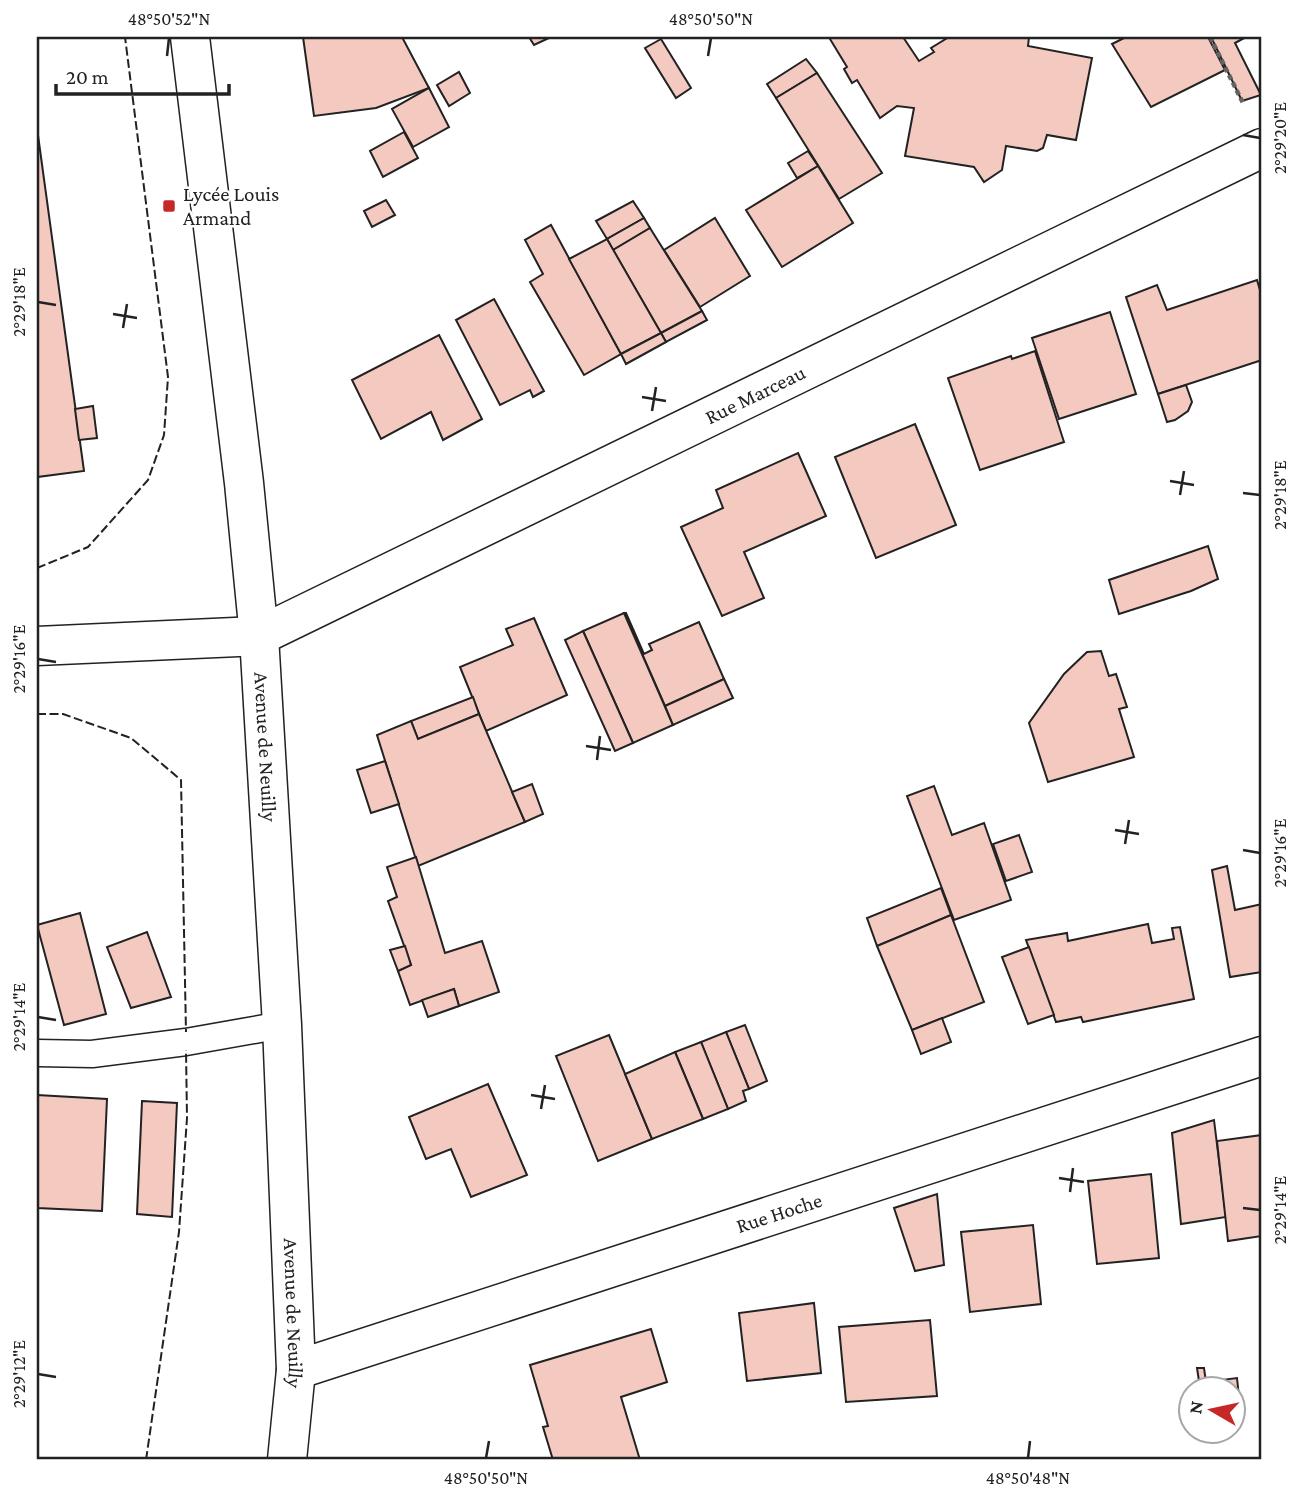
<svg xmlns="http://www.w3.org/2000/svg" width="1299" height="1497" font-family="'Crimson Pro',serif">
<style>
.building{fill:#f3c9c0;stroke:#222;stroke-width:2}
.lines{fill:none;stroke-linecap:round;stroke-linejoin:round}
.service-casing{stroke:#222;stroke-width:29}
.minor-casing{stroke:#222;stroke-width:41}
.tertiary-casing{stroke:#222;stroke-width:41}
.path{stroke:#646464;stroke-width:4.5;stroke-dasharray:5 3.5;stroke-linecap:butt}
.service{stroke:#fff;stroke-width:26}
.minor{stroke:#fff;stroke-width:38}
.tertiary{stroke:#fff;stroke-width:38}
.fence{stroke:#222;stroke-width:2;stroke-dasharray:9 3.5;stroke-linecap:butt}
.ticks{fill:none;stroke:#222;stroke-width:2.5}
.poi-dot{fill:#c62828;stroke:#fff;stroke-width:2.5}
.labels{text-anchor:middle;stroke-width:5;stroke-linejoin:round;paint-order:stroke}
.poi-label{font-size:21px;fill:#222;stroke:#fff;text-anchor:start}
.street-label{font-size:21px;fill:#222;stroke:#fff}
.neatline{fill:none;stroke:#222;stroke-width:2.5}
.ticks-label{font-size:18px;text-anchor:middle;fill:#222}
</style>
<rect width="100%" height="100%" fill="#fff"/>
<g class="building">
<polygon points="303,37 402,37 429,88 376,108 314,116"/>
<polygon points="529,37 551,37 534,45"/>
<polygon points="830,37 903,37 919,61 934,52 931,48 949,37 1029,37 1028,46 1092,58 1076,140 1047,135 1043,148 1037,151 1006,146 1002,170 984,182 974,167 905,156 914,108 897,106 880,118 857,80 852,83 844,69 847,67 830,39"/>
<polygon points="1126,37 1208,37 1225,70 1151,107 1112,44"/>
<polygon points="1211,37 1246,37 1235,43 1261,95 1242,101"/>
<polygon points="661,39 691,88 676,98 645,48"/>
<polygon points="806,59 817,73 776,98 767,84"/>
<polygon points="459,72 470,93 449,106 437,85"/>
<polygon points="817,73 882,173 839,199 776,98"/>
<polygon points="429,88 449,127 413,147 392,109"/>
<polygon points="37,128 84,471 37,477"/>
<polygon points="404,132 418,158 383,177 370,151"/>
<polygon points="808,151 818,166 797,178 788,163"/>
<polygon points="818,166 853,223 782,267 746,210"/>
<polygon points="386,200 395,215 372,227 364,211"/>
<polygon points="633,201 644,218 607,239 596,221"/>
<polygon points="644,218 650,228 613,250 607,239"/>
<polygon points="715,218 750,276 700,307 664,250"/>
<polygon points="551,225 621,354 584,375 530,282 543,274 525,240"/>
<polygon points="650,228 702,311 661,333 613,250"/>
<polygon points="607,239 661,333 621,354 569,259"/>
<polygon points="1257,280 1262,297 1262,360 1158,394 1126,297 1157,285 1167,310"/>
<polygon points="494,299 544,391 533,397 530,390 500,405 456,320"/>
<polygon points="702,311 707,320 666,342 661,333"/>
<polygon points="1110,312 1136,394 1059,419 1032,338"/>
<polygon points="661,333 666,342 626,364 621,354"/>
<polygon points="439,335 482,419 443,440 431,412 381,439 352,380"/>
<polygon points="1035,351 1064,442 980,470 948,378 1011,356 1012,359"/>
<polygon points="1186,385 1192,402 1188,411 1175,420 1167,422 1158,394"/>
<polygon points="93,406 97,438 79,440 75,409"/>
<polygon points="915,424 956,525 876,558 835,457"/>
<polygon points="798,453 826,516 744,552 764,598 722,616 681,527 723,508 716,490"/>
<polygon points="1208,546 1218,579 1191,591 1119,614 1109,580"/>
<polygon points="624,613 626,613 644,654 652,650 649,644 699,622 724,679 665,706"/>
<polygon points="624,613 673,725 633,743 583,631"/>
<polygon points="534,618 567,695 486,731 460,667 513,645 506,629"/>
<polygon points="583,631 633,743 615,751 565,640"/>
<polygon points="1101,651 1109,676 1116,674 1127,707 1119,709 1134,757 1048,782 1029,723 1064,674 1087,652"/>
<polygon points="724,679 733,698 673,725 665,706"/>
<polygon points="473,697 479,714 418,739 411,721"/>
<polygon points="479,714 525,822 418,866 377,735 411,721 418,739"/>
<polygon points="385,761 399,804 371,813 357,770"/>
<polygon points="532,784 543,814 525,822 512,792"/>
<polygon points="934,786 952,835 984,823 1011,900 954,920 907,796"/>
<polygon points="1019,835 1032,872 1006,881 993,844"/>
<polygon points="416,857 445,953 482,941 499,992 459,1006 454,989 410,1005 398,971 411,965 388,901 397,897 387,867"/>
<polygon points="1227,866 1235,910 1262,904 1262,972 1230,977 1212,870"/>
<polygon points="941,888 951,915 877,946 867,918"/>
<polygon points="80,913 106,1014 64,1025 37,925"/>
<polygon points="951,915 984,1002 912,1030 877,946"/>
<polygon points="1148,924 1152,943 1174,939 1172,928 1180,927 1194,999 1083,1022 1081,1017 1056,1022 1026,940 1067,933 1068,941"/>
<polygon points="147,932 171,997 131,1008 107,947"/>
<polygon points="405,946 411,965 398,971 390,950"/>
<polygon points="1029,947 1054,1015 1028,1024 1002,957"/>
<polygon points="454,989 459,1006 428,1017 422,1000"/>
<polygon points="942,1018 951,1042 921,1054 912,1030"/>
<polygon points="745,1025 767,1081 749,1089 726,1032"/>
<polygon points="726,1032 749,1089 743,1091 746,1101 728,1109 701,1042"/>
<polygon points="609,1035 652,1139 598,1161 556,1056"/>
<polygon points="701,1042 728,1109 703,1119 675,1052"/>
<polygon points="675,1052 703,1119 652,1139 625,1074"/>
<polygon points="488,1084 527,1175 471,1197 451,1149 426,1159 409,1117"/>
<polygon points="37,1095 107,1099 102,1211 37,1208"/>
<polygon points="142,1101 177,1103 172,1217 137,1214"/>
<polygon points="1214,1120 1226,1217 1181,1224 1172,1133"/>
<polygon points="1262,1135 1262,1236 1228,1241 1217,1141"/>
<polygon points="1151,1174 1159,1258 1097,1264 1088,1181"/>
<polygon points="937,1194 944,1265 915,1271 894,1208"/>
<polygon points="1033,1225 1041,1304 970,1312 961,1232"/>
<polygon points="814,1303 821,1373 747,1381 739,1313"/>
<polygon points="930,1320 937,1396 846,1402 839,1327"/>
<polygon points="651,1329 667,1382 621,1397 640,1460 553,1460 543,1427 548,1426 530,1365"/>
<polygon points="1197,1368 1204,1368 1206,1382 1237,1378 1240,1406 1232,1407 1232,1388 1200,1388"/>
</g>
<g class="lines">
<g class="service-casing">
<polyline id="service" points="37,1053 92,1054 186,1042 282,1025"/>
</g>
<g class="minor-casing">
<g id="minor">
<path id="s1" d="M 37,646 L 259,636 L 1262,148"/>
<path id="s2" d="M 296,1370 L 1262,1056"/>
</g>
</g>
<g class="tertiary-casing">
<g id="tertiary">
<path id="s3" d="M 190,37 L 244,483 L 259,636 L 282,1025 L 296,1370 L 287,1460"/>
</g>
</g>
<polyline class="path" points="1210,37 1243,103"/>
<use href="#service" class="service"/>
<use href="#minor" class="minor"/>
<use href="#tertiary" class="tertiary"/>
<g class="fence">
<polyline points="37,568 88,547 148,480 164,435 168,377 125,37"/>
<polyline points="37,714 63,714 131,738 181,780 186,1032"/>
<polyline points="146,1460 179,1232 187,1118 186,1050"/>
</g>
</g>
<path class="ticks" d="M 167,56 L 169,38M 708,56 L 711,38M 1243,135 L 1260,138M 38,302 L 56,305M 113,314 L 137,318M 123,328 L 127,304M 642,397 L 666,401M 652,411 L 656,387M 1170,481 L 1194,485M 1243,493 L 1260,495M 1180,495 L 1184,471M 38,659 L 56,662M 586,746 L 611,750M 597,760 L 600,736M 1115,830 L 1139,834M 1125,844 L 1129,820M 1243,850 L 1260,853M 38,1017 L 56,1020M 531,1095 L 555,1099M 541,1109 L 545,1085M 1059,1178 L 1084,1182M 1070,1192 L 1073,1168M 1243,1208 L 1260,1210M 38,1374 L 56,1377M 486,1458 L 489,1441M 1028,1458 L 1030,1441"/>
<rect class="poi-dot" x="162" y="199" width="14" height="14" rx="3.5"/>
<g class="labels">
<g class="poi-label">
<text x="183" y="201">Lycée Louis<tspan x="183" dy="24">Armand</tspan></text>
</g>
<g class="street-label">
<text dy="7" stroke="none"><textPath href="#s1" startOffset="774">Rue Marceau</textPath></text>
<text dy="7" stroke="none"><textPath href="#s3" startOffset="714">Avenue de Neuilly</textPath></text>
<text dy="7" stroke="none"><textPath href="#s2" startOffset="508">Rue Hoche</textPath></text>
<text dy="7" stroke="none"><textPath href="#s3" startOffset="1281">Avenue de Neuilly</textPath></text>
</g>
</g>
<rect width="1299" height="1497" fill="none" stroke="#ffffff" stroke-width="77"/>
<g transform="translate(1212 1410) rotate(279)"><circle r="33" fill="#ffffff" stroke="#a7a7a7" stroke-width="2"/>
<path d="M0-5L12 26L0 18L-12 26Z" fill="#c62828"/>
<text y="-10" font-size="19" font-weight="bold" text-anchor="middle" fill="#222222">N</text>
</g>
<path d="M56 84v10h173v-10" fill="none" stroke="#222222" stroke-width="3.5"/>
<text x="66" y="84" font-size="21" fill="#222222" stroke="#ffffff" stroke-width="5" paint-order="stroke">20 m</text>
<rect x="38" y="38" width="1222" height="1420" class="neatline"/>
<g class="ticks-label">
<text x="169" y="25">48°50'52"N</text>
<text x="711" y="25">48°50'50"N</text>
<text transform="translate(1280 138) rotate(-90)" y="6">2°29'20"E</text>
<text transform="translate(19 302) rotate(-90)" y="6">2°29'18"E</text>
<text transform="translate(1280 495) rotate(-90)" y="6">2°29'18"E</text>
<text transform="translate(19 659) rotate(-90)" y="6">2°29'16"E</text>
<text transform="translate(1280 853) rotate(-90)" y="6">2°29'16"E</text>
<text transform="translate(19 1017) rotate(-90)" y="6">2°29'14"E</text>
<text transform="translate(1280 1210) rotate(-90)" y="6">2°29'14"E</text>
<text transform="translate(19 1374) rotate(-90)" y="6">2°29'12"E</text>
<text x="486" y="1484">48°50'50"N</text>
<text x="1028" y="1484">48°50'48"N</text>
</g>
</svg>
